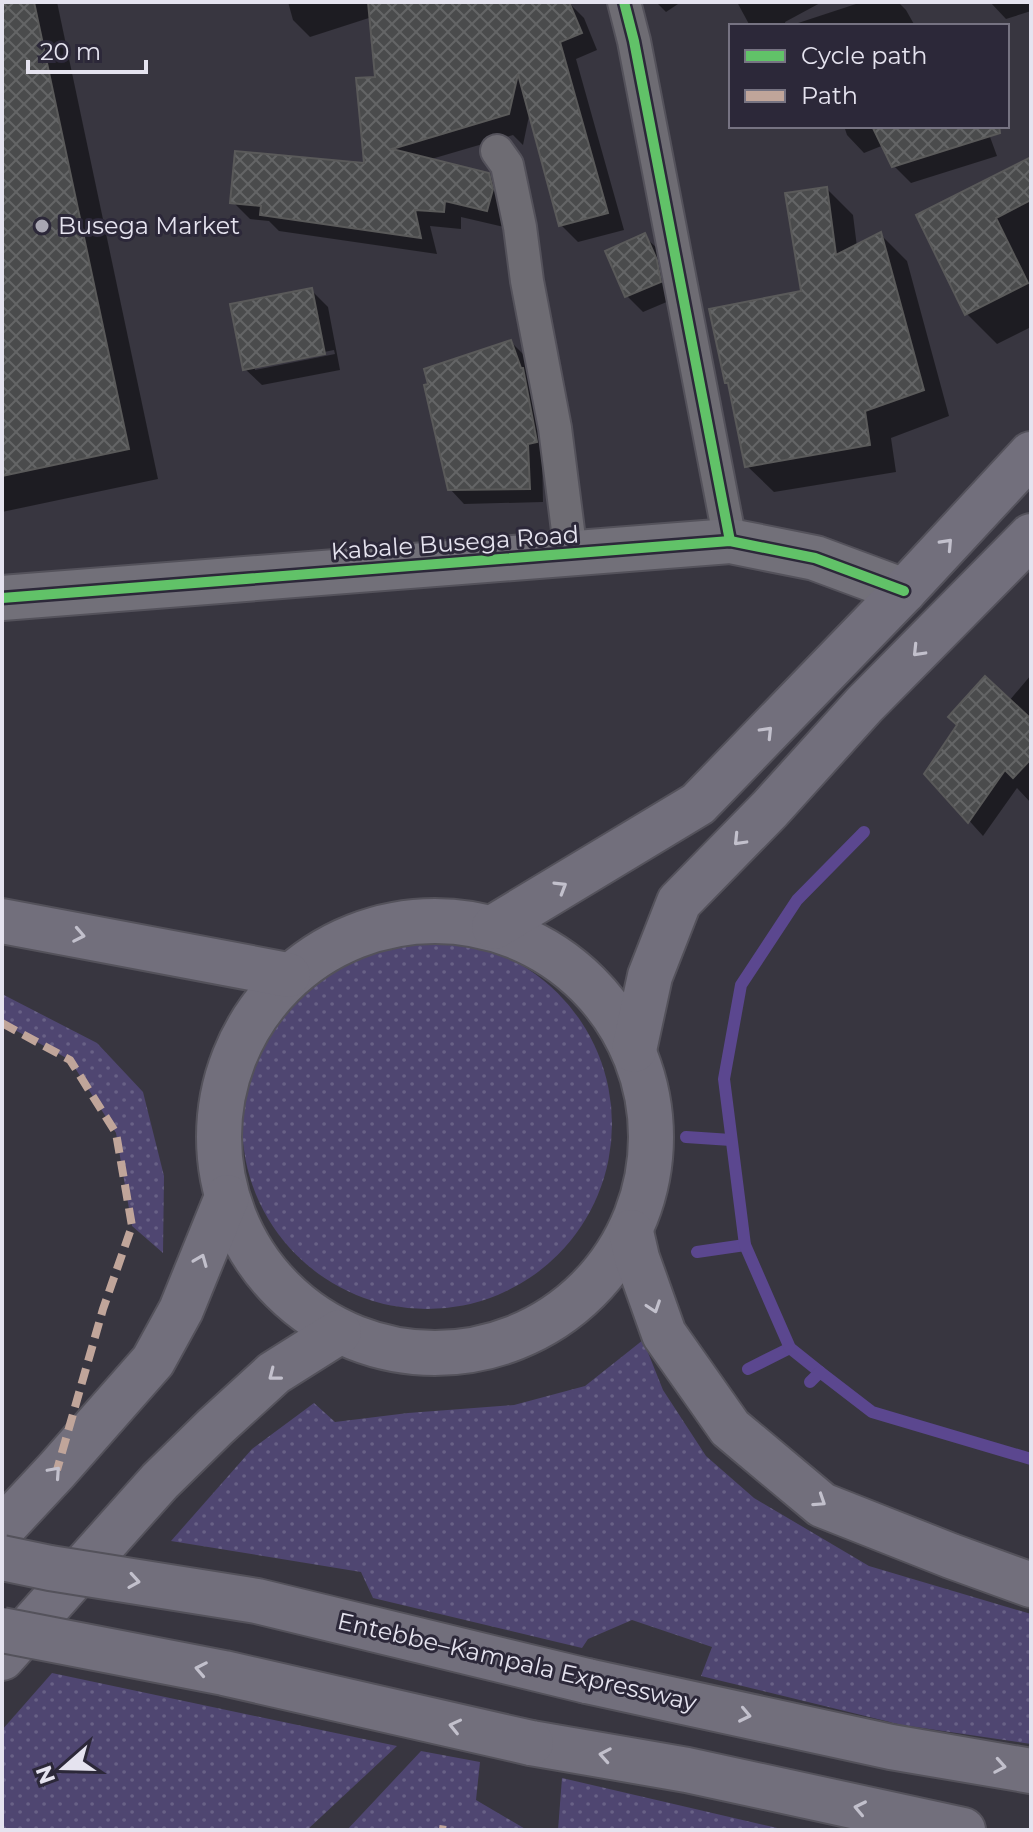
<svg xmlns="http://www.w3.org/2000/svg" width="1033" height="1832" font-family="Montserrat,sans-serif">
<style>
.grass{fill:url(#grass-dots)}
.shadow{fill:#0007;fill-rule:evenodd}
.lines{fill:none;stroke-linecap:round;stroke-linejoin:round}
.stream{stroke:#5b478f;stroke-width:12}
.building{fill:url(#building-cross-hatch);stroke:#5a5a5a;stroke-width:2}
.street-casing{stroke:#54525b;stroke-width:36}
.secondary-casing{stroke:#54525b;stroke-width:48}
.highway-casing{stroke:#54525b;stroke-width:48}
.street{stroke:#6e6c73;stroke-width:32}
.secondary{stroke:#727079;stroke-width:44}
.highway{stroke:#726f7c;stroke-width:44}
.highway-bridge-casing{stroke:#54525b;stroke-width:48;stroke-linecap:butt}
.highway-bridge{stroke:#726f7c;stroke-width:44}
.quiet{stroke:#c0a59a;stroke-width:8;stroke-dasharray:16 8;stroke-linecap:butt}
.cycleway-casing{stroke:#2c2839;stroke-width:15}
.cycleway{stroke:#61c268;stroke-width:10}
.oneway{stroke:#c2c0cc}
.poi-dot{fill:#a8a6b2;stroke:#2c2839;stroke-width:3}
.labels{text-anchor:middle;stroke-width:6;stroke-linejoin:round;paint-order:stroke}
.poi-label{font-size:24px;fill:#e5e3ef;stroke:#2c2839;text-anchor:start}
.street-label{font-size:24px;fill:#e5e3ef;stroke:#2c2839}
</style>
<defs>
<pattern id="grass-dots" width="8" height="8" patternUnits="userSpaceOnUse" patternTransform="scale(2)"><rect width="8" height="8" fill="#4f4671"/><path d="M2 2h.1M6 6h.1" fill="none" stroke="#686186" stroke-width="1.8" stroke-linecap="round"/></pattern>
<pattern id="building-cross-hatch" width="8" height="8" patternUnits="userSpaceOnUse" patternTransform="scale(2)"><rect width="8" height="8" fill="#4a4b4c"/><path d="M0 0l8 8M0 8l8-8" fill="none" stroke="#646566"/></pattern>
</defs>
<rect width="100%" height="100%" fill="#383640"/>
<g class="grass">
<circle cx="427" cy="1124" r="185"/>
<polygon points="2,994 97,1043 143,1092 164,1176 163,1253 132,1226 116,1133 70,1060 2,1023"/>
<polygon points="643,1340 663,1390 706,1456 754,1498 869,1566 1031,1614 1031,1744 902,1725 701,1676 712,1647 632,1620 588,1639 582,1648 373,1598 361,1572 171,1541 252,1449 314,1403 335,1422 408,1413 514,1405 585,1386"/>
<polygon points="52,1673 397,1746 307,1830 2,1830 2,1730"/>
<polygon points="421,1751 480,1762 476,1800 527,1830 347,1830"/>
<polygon points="562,1778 786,1830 558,1830"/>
</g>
<g class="shadow">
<polygon points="2,2 57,2 158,479 2,512"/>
<polygon points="288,2 568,2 584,18 597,50 576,59 624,230 578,242 561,225 530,111 523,145 513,135 428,160 488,175 506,193 504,227 461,217 461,229 430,226 437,254 279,231 269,221 250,219 233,202 367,166 378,78 372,17 310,37 293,20"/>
<polygon points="656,2 681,2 666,12"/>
<polygon points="737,2 822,2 785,22 786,26 750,26"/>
<polygon points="862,2 898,2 906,10 915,26 789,26"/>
<polygon points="990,2 1031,2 1031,11 1006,19"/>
<polygon points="844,126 986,126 997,156 911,183 894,166 884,145 864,153 847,135"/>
<polygon points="1031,160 1031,327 997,344 967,314 919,216"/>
<polygon points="827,189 853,215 857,247 881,235 907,261 949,416 891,438 896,472 774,492 747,466 731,386 727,382 803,293"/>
<polygon points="644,236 661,252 676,298 643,312 627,296"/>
<path d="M 311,290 L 328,307 L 340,370 L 262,385 L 245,369 ZM 334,350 L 335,354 L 255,370 L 255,366 Z"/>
<polygon points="511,342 525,356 533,381 550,456 542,457 543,502 464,504 450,489"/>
<polygon points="1031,675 1031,803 1017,788 983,836 926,773 1009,701"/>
</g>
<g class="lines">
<g class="stream">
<polyline points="686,1137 731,1140"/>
<polyline points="697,1252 745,1245"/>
<polyline points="748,1369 790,1348"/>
<polyline points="820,1372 790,1348 745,1245 724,1079 741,985 797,900 864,832"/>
<polyline points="810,1382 820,1372 872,1412 1031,1459"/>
</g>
</g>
<g class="building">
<polygon points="2,2 34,2 129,449 2,476"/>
<polygon points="368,2 569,2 582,33 560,42 608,213 559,226 518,74 509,114 392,149 489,173 493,189 487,211 445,201 444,212 415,210 421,238 260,215 261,206 230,203 235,151 364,163 356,78 375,77"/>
<polygon points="872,126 999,126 1000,133 892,167"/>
<polygon points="1031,157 1031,200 996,218 1028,283 965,315 916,215"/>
<polygon points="827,187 836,255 881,232 924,390 865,411 870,445 745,467 728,383 725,383 709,309 801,291 785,193"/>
<polygon points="645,233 657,260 661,282 625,297 605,251"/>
<polygon points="312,288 325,354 243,370 230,304"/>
<polygon points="511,340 521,368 523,368 537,442 528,444 530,489 448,490 424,385 428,384 424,369"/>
<polygon points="985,676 1031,719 1031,759 1013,778 1005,770 968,823 924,774 957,725 948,717"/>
</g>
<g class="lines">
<g class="street-casing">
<g id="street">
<polyline points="624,2 634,41 730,541"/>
<polyline points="497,151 507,165 520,227 527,281 555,428 571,554"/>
</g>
</g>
<g class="secondary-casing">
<polyline id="secondary" points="2,598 730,541 815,558 904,591"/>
</g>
<g class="highway-casing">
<g id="highway">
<circle cx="435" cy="1137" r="216"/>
<polyline points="2,921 288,975"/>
<polyline points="494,927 698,804 904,591 1031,454"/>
<polyline points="634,1050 650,976 679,902 770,809 864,705 1031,536"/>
<polyline points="631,1232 637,1258 664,1334 730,1428 822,1505 951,1556 1031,1585"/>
<polyline points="2,1529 57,1470 153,1361 181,1310 227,1197"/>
<polyline points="2,1658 160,1481 215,1427 274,1373 339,1332"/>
<polyline points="587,1681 891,1747 1031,1771"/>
<polyline points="531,1743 687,1770 963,1830"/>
</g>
</g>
<use href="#street" class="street"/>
<use href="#secondary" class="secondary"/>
<use href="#highway" class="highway"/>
<g class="highway-bridge-casing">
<g id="highway-bridge">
<polyline points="2,1558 50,1568 257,1601 587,1681"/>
<polyline points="2,1630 224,1673 531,1743"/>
</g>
</g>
<use href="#highway-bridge" class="highway-bridge"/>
<g class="quiet">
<polyline points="2,1023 70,1060 116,1133 132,1226 103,1309 57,1470"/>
<polyline points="439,1829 446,1830"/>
</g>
<g class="cycleway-casing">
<g id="cycleway">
<polyline points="624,2 634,41 730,541"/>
<polyline points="2,598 730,541 815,558 904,591"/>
</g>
</g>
<use href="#cycleway" class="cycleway"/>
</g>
<defs><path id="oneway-chevron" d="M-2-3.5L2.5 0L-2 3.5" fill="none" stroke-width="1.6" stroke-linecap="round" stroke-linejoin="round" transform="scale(2)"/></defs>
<g class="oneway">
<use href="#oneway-chevron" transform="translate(947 544) rotate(-47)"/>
<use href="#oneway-chevron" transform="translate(918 651) rotate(134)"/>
<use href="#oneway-chevron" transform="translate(767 732) rotate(-46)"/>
<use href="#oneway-chevron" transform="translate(739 840) rotate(134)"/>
<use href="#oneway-chevron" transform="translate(561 887) rotate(-31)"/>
<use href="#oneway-chevron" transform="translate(79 935) rotate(11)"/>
<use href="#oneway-chevron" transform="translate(201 1260) rotate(-68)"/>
<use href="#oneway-chevron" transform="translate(654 1307) rotate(71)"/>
<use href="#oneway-chevron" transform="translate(274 1375) rotate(142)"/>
<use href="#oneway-chevron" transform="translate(55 1472) rotate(-48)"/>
<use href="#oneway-chevron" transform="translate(820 1501) rotate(33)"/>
<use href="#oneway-chevron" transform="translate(134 1581) rotate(9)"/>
<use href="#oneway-chevron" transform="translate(201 1669) rotate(-169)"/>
<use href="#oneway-chevron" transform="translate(745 1715) rotate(12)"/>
<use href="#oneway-chevron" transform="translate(455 1726) rotate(-167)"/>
<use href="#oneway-chevron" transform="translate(605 1755) rotate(-170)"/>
<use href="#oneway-chevron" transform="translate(1000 1766) rotate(10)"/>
<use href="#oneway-chevron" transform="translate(860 1808) rotate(-168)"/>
</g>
<circle class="poi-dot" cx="42" cy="226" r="8"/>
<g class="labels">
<g class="poi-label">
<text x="58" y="234">Busega Market</text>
</g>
<g class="street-label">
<text transform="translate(455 543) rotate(-4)" y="8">Kabale Busega Road</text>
<text transform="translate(517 1662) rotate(13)" y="8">Entebbe–Kampala Expressway</text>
</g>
</g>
<rect width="1033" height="1832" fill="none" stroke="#e5e3ef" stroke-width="8"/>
<rect x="729" y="24" width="280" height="104" fill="#2c2839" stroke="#767382" stroke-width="2"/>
<rect x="745" y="50" width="40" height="12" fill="#61c268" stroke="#767382" stroke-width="2"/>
<text x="801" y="64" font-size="24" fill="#e5e3ef">Cycle path</text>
<rect x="745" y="90" width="40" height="12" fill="#c0a59a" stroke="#767382" stroke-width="2"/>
<text x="801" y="104" font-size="24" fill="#e5e3ef">Path</text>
<g transform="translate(64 1768) rotate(250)" stroke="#2c2839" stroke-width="6" paint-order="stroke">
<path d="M0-6L14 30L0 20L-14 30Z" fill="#e5e3ef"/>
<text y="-12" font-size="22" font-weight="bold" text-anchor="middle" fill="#e5e3ef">N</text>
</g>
<path d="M28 60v12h118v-12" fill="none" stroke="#e5e3ef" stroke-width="4"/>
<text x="40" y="60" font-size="24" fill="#e5e3ef" stroke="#2c2839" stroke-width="6" paint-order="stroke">20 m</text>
</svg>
